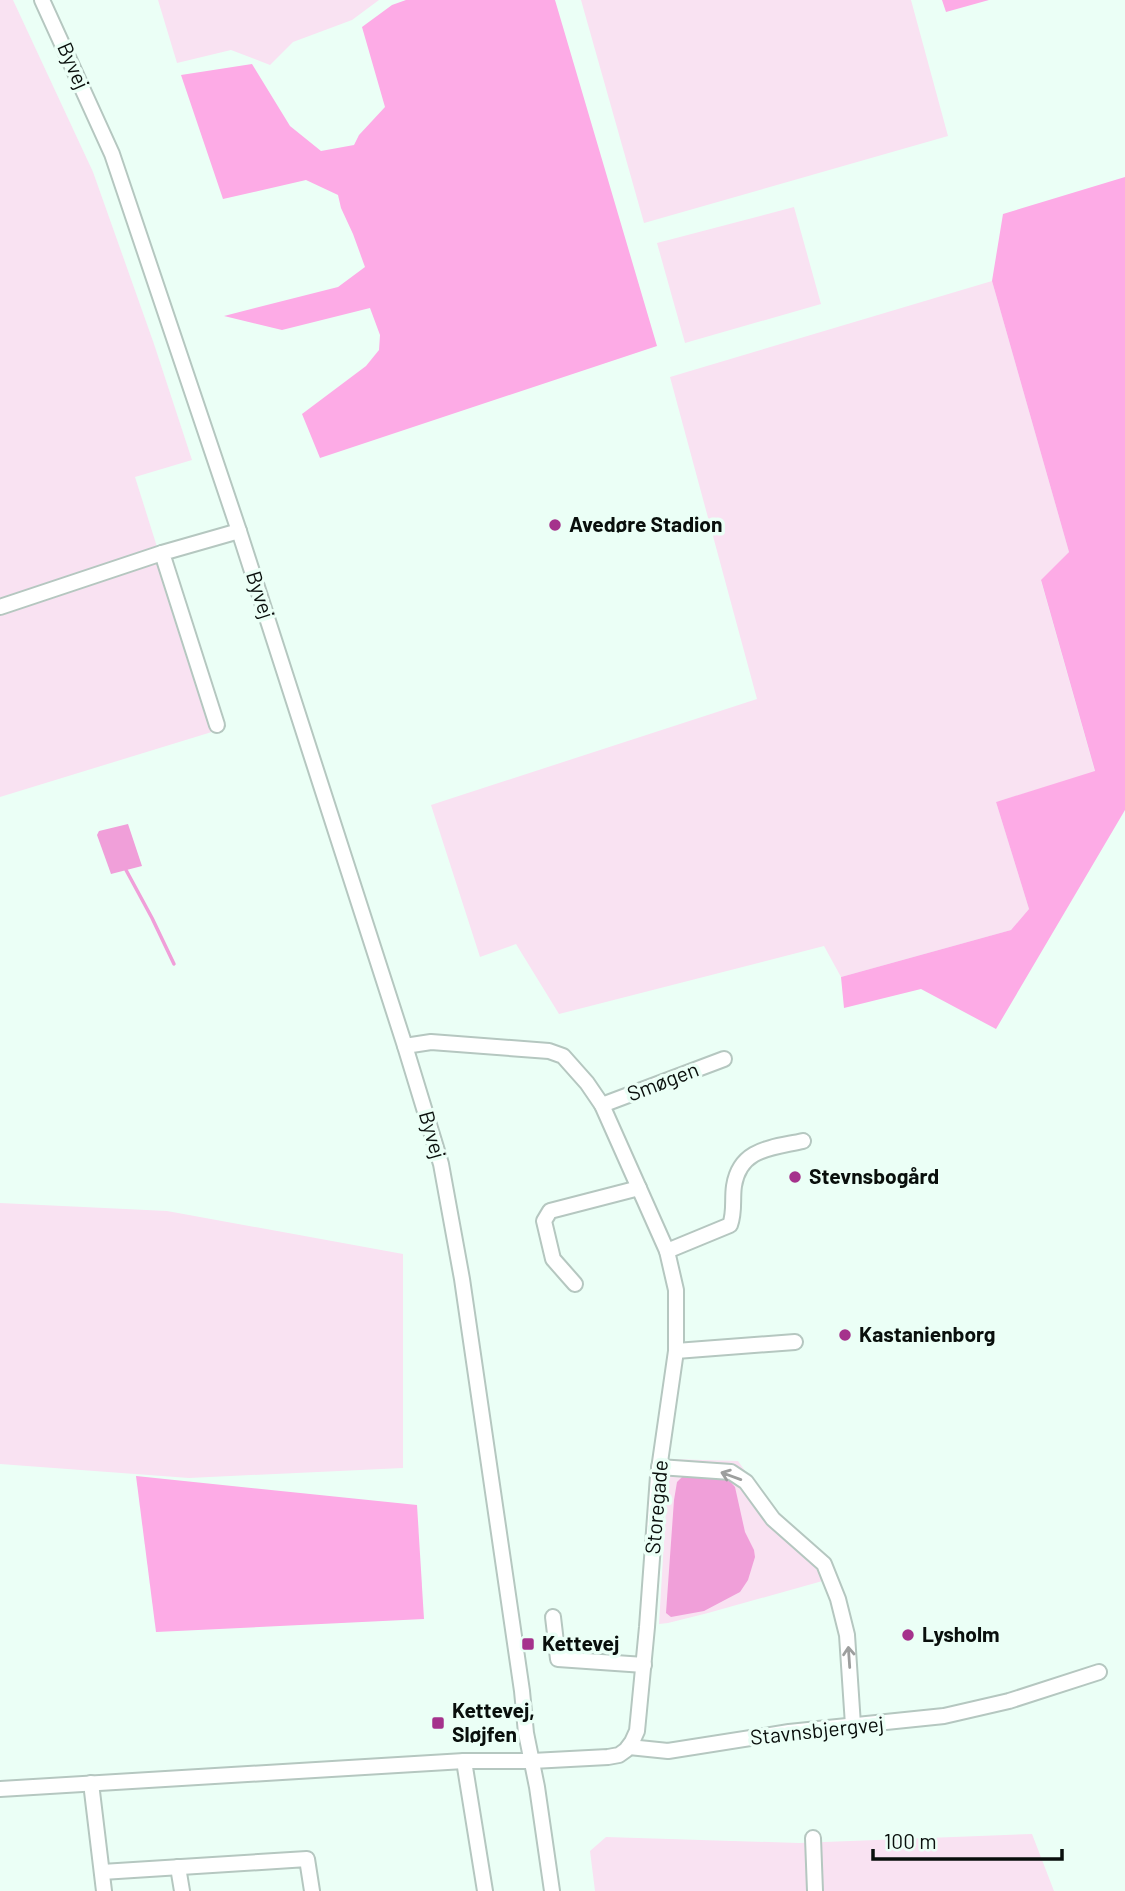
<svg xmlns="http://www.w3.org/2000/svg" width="1125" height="1891" font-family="Barlow,sans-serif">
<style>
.green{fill:#f9e2f2}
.forest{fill:#fdabe6}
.water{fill:#f09fd9}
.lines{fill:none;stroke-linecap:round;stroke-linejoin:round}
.stream{stroke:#f09fd9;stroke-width:3.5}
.minor-casing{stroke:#b5c7c0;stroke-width:18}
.minor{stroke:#fff;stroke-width:14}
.oneway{stroke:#9d9f9e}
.poi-dot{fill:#a5328c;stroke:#ebfff6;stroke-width:2.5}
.labels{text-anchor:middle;stroke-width:7;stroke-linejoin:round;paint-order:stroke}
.street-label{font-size:21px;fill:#090f0c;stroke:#ebfff6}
.poi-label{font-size:21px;font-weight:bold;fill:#090f0c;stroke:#ebfff6;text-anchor:start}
</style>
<rect width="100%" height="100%" fill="#ebfff6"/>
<g class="green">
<polygon points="0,0 13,0 93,172 154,344 192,460 135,477 215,731 0,797"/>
<polygon points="158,0 379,0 352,20 293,42 270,65 231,50 177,63"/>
<polygon points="581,0 911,0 948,136 644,223"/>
<polygon points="794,207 821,304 685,343 657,243"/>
<polygon points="992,281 1069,552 1041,581 1095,772 996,802 1029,909 1011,930 841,977 824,946 559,1014 516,944 480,957 431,805 757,699 670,377"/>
<polygon points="0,1203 167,1211 403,1254 403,1468 189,1478 0,1464"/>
<polygon points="669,1459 738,1461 750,1478 821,1570 826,1580 708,1613 668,1623 659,1624"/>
<polygon points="1032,1834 1054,1891 595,1891 590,1851 606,1837 799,1843"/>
</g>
<g class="forest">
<polygon points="406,0 555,0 657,346 320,458 302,414 366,366 379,350 380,335 370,308 282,330 224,316 338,287 365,267 353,234 341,208 338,195 306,180 223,199 181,75 252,64 290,126 321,151 354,145 359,135 385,107 362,27 392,5"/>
<polygon points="942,0 989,0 946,12"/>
<polygon points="1125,177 1125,810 996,1029 921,989 844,1008 841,977 1011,930 1029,909 996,802 1095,771 1041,580 1069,552 992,281 1003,214"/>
<polygon points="136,1476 417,1505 424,1619 156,1632"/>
</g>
<g class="water">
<polygon points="128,824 142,866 111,874 97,835 99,831"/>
<polygon points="683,1476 727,1478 735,1487 745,1532 754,1550 755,1557 748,1580 740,1592 704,1611 671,1617 666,1613 674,1500 677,1482"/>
</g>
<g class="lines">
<polyline class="stream" points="126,870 152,918 174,964"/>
<g class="minor-casing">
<g id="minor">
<polyline points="42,0 112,154 239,531 405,1046 441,1164 462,1279 522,1691 526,1733 537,1787 552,1891"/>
<polyline points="0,607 162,553"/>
<polyline points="217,725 162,553 239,531"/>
<polyline points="602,1105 724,1059"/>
<path d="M 667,1251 L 730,1225 C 735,1212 732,1199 734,1186 C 740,1148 772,1148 803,1141"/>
<polyline points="575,1284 553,1259 544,1221 550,1211 639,1188"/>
<polyline points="676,1351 795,1342"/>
<polyline points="659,1467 731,1472 746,1482 773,1519 824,1564 838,1599 847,1635 853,1725"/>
<polyline points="553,1617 558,1659 644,1665"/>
<polyline points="629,1747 668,1751 789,1732 944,1716 1009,1701 1099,1672"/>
<polyline points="464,1761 485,1891"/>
<polyline points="91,1783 104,1891"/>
<polyline points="0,1789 464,1761 532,1761 608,1757 619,1755 626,1750 632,1742 637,1731 647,1627 658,1476 676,1351 676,1290 667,1251 602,1105 587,1083 563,1056 549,1051 431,1042 405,1046"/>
<polyline points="813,1838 815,1891"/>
<polyline points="178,1867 182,1891"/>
<polyline points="102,1872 307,1859 312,1891"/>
</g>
</g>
<use href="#minor" class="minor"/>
</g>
<defs><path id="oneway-shaft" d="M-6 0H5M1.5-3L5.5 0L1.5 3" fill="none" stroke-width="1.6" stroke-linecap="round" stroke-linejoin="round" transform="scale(1.75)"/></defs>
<g class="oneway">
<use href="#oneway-shaft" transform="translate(731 1476) rotate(-160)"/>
<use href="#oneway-shaft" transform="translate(849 1657) rotate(-94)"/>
</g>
<g class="poi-dot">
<circle cx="555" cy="525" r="7"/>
<circle cx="795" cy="1177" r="7"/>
<circle cx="845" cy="1335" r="7"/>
<circle cx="908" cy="1635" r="7"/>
<rect x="521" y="1637" width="14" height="14" rx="3.5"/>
<rect x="431" y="1716" width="14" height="14" rx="3.5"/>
</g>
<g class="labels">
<g class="street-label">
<text transform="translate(73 66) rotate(66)" y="7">Byvej</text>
<text transform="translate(260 595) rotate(72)" y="7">Byvej</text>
<text transform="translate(663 1082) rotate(-21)" y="7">Smøgen</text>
<text transform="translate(432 1135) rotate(74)" y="7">Byvej</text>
<text transform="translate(657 1507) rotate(-85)" y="7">Storegade</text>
<text transform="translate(817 1731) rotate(-6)" y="7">Stavnsbjergvej</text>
</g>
<g class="poi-label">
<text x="569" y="532">Avedøre Stadion</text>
<text x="809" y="1184">Stevnsbogård</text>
<text x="859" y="1342">Kastanienborg</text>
<text x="922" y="1642">Lysholm</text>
<text x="542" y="1651">Kettevej</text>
<text x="452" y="1718">Kettevej,<tspan x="452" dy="24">Sløjfen</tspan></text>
</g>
</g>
<path d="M873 1849v10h189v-10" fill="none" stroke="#090f0c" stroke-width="3.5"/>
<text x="884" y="1849" font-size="21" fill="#090f0c" stroke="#ebfff6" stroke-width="5" paint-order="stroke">100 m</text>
</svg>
